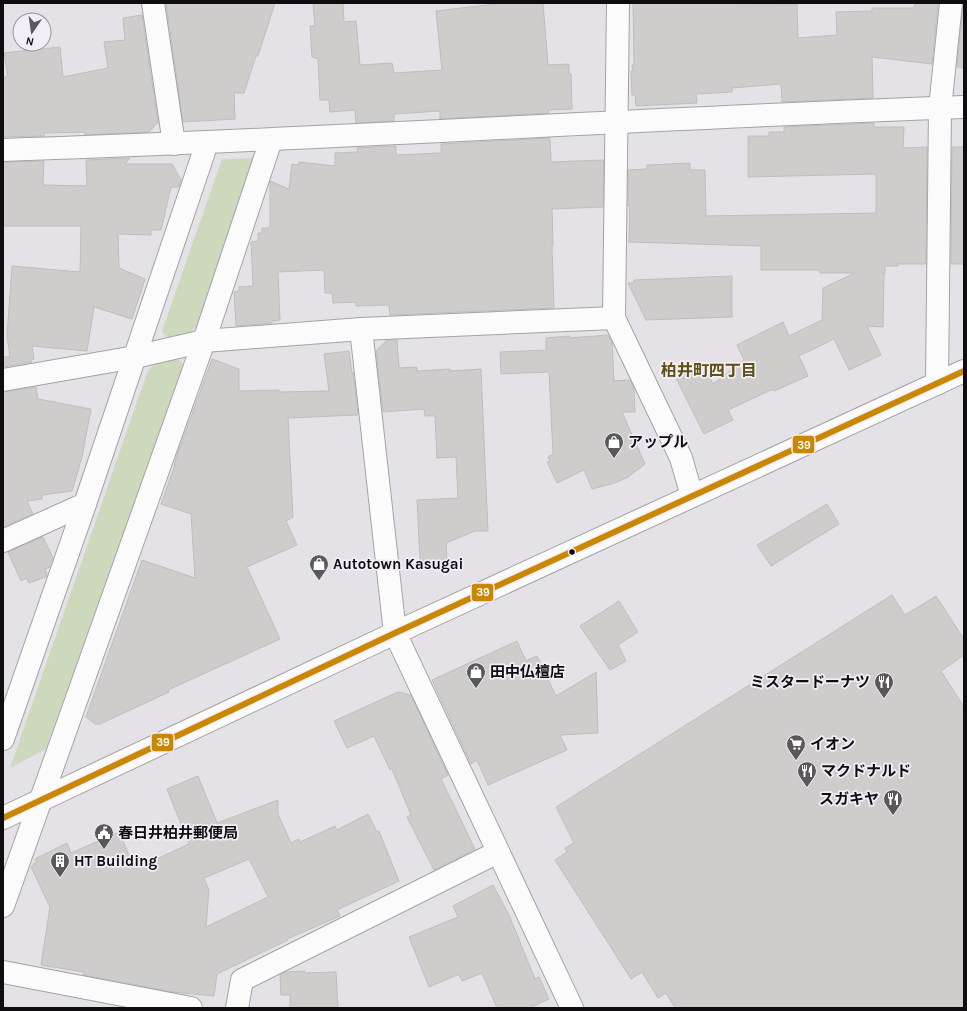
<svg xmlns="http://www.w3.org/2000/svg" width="967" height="1011" font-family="Karla,'Noto Sans JP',sans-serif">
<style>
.green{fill:#cdd9bc}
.building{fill:#cfcccc;stroke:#c0bdbe;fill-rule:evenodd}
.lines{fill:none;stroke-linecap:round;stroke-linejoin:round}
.street-casing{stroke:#a4a2a6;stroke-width:24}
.secondary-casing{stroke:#a4a2a6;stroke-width:24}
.street{stroke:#fbfbfb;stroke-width:22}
.secondary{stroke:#fbfbfb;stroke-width:22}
.bus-1-casing{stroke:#f3edf7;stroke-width:9}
.bus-1{stroke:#c98703;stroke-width:6}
.bus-dot{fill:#0f0d10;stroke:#f3edf7;stroke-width:1.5}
.labels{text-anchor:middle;stroke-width:3.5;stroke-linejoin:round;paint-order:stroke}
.poi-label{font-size:15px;font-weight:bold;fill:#0f0d10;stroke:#f3edf7;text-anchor:start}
.neighbourhood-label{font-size:16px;font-weight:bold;fill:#5c5012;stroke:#f3edf7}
.line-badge{stroke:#f3edf7;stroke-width:1.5}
.badge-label{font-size:11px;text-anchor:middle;font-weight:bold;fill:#fff}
</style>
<rect width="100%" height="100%" fill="#e5e2e7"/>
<g class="green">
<polygon points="256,158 197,326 189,334 166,337 162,331 222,159"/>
<polygon points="178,359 184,365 46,749 10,768 148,370 156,363"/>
</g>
<g class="building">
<polygon points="166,3 275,3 258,56 256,56 244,93 234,93 235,119 183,122"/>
<polygon points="317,3 343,3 344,22 356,21 360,65 392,63 394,73 442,70 436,11 503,3 543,3 548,65 569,64 569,74 571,74 572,109 548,110 549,113 440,119 440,111 394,114 394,121 356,123 355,110 330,112 329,100 320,100 318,59 312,57 310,26 315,26 313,4"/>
<polygon points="633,3 797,4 798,38 837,35 836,12 872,11 872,8 914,8 915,3 938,3 932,64 872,57 873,98 782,102 781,84 732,88 732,92 696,94 697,103 636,106 635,95 632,95 631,71 633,70 632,65 634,65"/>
<polygon points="963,5 964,5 964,68 957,67"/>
<polygon points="142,15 158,123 156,124 149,132 85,135 85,132 44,133 44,136 3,137 3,77 8,77 4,53 60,47 63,77 108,68 104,42 125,40 123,18"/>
<polygon points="874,123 874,127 904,127 903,148 927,147 926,264 898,264 898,266 885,266 885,273 884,273 883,327 867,326 881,355 849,370 834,339 799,356 808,376 774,391 773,389 728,410 733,420 704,434 675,376 702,363 713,384 744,360 737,345 783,322 789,336 822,320 823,288 855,273 820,273 820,270 761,270 761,246 629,242 630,206 628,206 628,170 647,169 647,165 690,163 690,170 705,170 706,216 876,213 876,174 748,177 748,136 769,136 769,132 784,132 784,127"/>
<polygon points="550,138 551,162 604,160 603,207 552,209 553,245 552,245 554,308 390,315 389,305 356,306 356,302 333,303 332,293 325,293 324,270 278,272 280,320 272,321 272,323 236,326 234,292 239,291 239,287 253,286 251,242 258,241 258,233 262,233 262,228 270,228 270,181 289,189 292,164 298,165 299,162 335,166 335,153 358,152 357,148 396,146 396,155 441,153 441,144"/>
<polygon points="952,147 964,147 964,264 951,264"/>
<polygon points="130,158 125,164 172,164 181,180 179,187 171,187 161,230 151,230 151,235 118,234 119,268 145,279 132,319 94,307 87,351 32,346 34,359 31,360 32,362 3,367 3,357 10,357 7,335 12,266 80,272 81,226 3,226 3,162 44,161 43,185 87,186 86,160"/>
<polygon points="732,276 732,317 646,320 628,283 634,283 634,280"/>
<polygon points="608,335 612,342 614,381 630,380 634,389 635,412 622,412 645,464 628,477 615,483 592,489 584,470 557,483 547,462 550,461 548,457 553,454 549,372 501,374 500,352 546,350 546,338 570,336 570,338"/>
<polygon points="387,340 397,340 399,368 417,367 417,371 450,369 450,371 481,369 488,531 475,531 446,543 447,560 420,561 417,500 458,498 456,457 437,458 435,416 425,416 424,409 383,412 376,351"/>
<polygon points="349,351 352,374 353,372 358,413 357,415 288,418 293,517 286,521 297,545 247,567 280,639 168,690 169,692 100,724 95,724 86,717 142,560 195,578 191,514 161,504 175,465 174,465 177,455 212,359 239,369 239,391 279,390 279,392 329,391 324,354"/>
<polygon points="36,387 38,399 91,409 82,457 72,491 42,495 42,499 27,501 33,514 3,527 3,392"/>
<polygon points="827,504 839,524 771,566 757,545"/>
<polygon points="43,537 53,558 51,562 50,563 50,567 45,569 47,574 46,577 29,583 26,578 21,581 8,552"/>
<polygon points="892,595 905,615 936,596 964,639 964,655 941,671 964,707 964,1008 675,1008 666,993 658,998 642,972 631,979 555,860 567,852 565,848 574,843 556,807"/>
<polygon points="619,601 638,632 618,645 626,661 610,670 580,626"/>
<polygon points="517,641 526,661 537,656 556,696 596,672 598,733 560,735 567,750 488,785 477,760 471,764 432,680"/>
<polygon points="398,692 411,695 448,775 441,779 475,849 434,870 407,817 411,815 392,769 390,770 374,736 347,748 334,721"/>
<path d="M 198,776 L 217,823 L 278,800 L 278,814 L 291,843 L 299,839 L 300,842 L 335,826 L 337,830 L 368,814 L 377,832 L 379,831 L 399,881 L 337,910 L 340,916 L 287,939 L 288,940 L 217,974 L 214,996 L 173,992 L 83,975 L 84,972 L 41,965 L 50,907 L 31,867 L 34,866 L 33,864 L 37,862 L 35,859 L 67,843 L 71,853 L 119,832 L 135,869 L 189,844 L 167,789 ZM 249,859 L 268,897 L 206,927 L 209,890 L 204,878 Z"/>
<polygon points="493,885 509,915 535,979 539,977 549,999 530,1008 497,1008 482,973 462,981 459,975 457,975 429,987 409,937 458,917 453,906"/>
<polygon points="305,971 305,973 336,972 338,1008 290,1008 290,995 281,995 280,975 287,972"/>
</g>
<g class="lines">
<g class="street-casing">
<g id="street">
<polyline points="153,3 174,144"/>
<polyline points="618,3 614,318 681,458 692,496"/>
<path d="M 3,150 C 323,140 644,118 964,107"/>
<polyline points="361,329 395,633 572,1008"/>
<polyline points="3,380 135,357 204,341 361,329 614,318"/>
<polyline points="937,384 940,108 951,3"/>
<polyline points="3,541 85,504"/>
<polyline points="3,739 85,504 207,143"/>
<polyline points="3,906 204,341 271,140"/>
<polyline points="3,972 191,1008"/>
<polyline points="237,1008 242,980 498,852"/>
</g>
</g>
<g class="secondary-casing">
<polyline id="secondary" points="3,818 395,633 964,371"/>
</g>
<use href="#street" class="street"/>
<use href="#secondary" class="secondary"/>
<g class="bus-1-casing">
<polyline id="bus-1" points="3,818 395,633 964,371"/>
</g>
<use href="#bus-1" class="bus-1"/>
</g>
<defs>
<g id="shop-pin" transform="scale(1)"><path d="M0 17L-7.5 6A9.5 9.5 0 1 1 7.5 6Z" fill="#5a585b" stroke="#f3edf7"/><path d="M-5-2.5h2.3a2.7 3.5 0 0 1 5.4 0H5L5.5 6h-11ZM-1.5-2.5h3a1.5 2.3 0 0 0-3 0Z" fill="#fff"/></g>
<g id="restaurant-pin" transform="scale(1)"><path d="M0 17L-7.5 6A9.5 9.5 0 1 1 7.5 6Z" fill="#5a585b" stroke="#f3edf7"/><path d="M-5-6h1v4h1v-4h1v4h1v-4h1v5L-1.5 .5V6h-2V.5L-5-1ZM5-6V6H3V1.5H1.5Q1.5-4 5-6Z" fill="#fff"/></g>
<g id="supermarket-pin" transform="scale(1)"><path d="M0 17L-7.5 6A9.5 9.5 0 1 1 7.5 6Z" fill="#5a585b" stroke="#f3edf7"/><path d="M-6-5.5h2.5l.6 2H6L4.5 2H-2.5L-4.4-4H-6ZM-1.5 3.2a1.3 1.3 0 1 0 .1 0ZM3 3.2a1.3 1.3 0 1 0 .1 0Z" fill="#fff"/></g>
<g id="civic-pin" transform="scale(1)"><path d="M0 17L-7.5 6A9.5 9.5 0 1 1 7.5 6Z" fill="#5a585b" stroke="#f3edf7"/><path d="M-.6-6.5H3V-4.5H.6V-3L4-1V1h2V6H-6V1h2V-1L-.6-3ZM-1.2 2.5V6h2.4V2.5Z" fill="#fff"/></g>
<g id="building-pin" transform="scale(1)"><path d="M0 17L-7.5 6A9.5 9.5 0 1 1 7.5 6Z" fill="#5a585b" stroke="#f3edf7"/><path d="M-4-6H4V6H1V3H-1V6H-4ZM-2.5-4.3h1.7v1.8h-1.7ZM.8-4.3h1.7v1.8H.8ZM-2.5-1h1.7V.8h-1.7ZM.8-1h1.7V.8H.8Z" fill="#fff"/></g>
</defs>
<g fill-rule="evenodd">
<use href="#shop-pin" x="614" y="442"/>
<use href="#shop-pin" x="319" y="564"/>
<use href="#shop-pin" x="476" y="672"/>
<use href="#restaurant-pin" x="884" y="682"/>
<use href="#supermarket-pin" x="796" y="744"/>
<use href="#restaurant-pin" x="807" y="771"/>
<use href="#restaurant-pin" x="893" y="799"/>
<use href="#civic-pin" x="104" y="833"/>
<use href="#building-pin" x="60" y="861"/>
</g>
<circle class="bus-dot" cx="572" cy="552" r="3.5"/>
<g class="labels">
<g class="poi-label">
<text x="628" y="447">アップル</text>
<text x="333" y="569">Autotown Kasugai</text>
<text x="490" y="677">田中仏檀店</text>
<text x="870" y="687" text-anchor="end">ミスタードーナツ</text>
<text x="810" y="749">イオン</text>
<text x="821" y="776">マクドナルド</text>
<text x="879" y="804" text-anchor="end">スガキヤ</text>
<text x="118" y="838">春日井柏井郵便局</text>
<text x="74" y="866">HT Building</text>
</g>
<g class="neighbourhood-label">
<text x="709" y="376">柏井町四丁目</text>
</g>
</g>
<g class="line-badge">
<rect x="792" y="435" width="23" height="19" rx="4" fill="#c98703"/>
<rect x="471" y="583" width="23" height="19" rx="4" fill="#c98703"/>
<rect x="151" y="733" width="23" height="19" rx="4" fill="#c98703"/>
</g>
<g class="badge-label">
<text x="804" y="449">39</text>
<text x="483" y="596">39</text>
<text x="163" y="746">39</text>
</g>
<rect width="967" height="1011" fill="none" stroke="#0f0d10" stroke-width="8"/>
<g transform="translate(32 32) rotate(193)"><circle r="19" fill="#f3edf7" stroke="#98939b"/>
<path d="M0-3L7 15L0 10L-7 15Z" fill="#5a585b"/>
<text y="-6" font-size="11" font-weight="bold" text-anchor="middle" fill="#0f0d10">N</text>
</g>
</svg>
